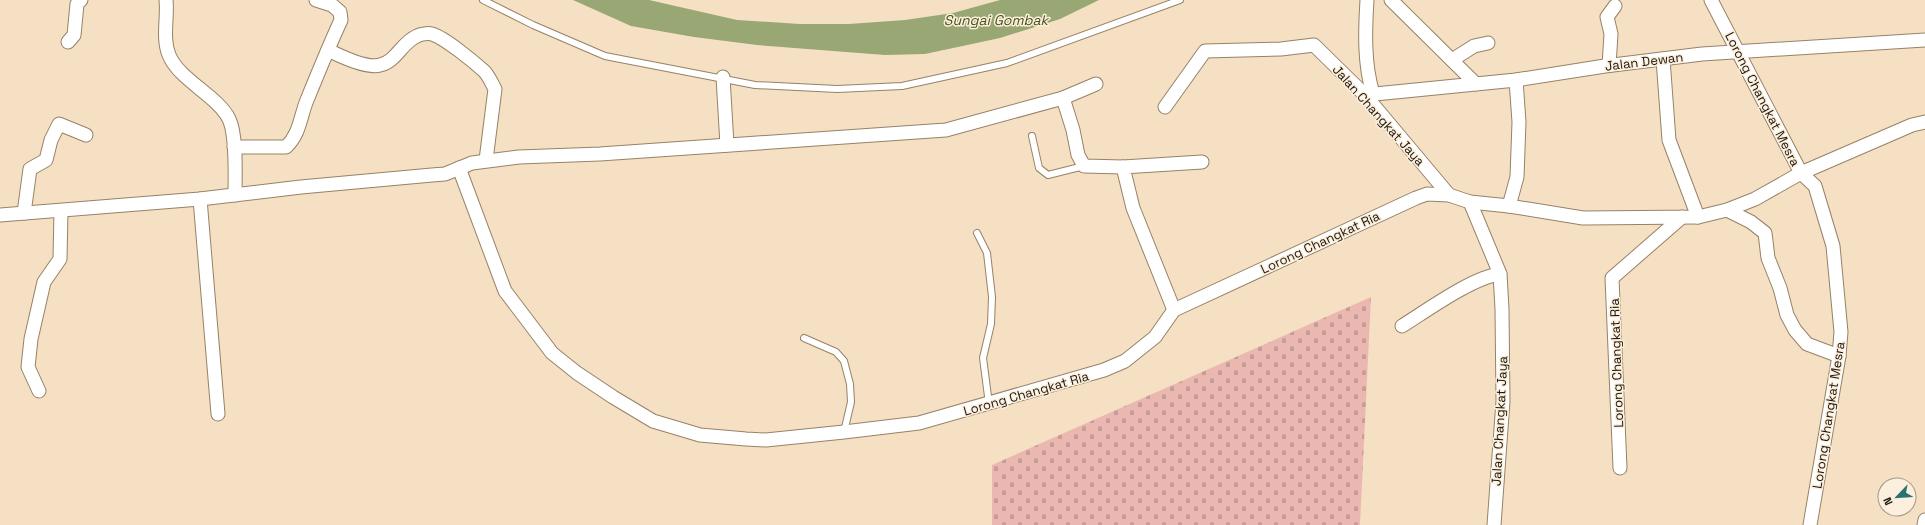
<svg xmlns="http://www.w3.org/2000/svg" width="1925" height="525" font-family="'Space Grotesk',sans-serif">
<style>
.cemetery{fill:url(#cemetery-stones)}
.water{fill:#98a773}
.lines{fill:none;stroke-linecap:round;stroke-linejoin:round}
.lane-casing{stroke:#968267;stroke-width:8}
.street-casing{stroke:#968267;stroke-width:15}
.lane{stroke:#fff;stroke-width:6}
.street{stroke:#fff;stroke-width:13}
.labels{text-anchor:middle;stroke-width:3;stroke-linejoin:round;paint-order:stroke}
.street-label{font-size:13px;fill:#1e160c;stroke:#fcefdd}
.water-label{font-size:14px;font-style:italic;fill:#465319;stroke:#fcefdd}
</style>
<defs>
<pattern id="cemetery-stones" width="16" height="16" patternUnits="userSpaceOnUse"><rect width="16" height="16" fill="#eab8b1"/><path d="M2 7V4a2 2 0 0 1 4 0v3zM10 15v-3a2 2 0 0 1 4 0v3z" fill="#c89d97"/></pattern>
</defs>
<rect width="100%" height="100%" fill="#f6e0c3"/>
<polygon class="cemetery" points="1371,297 1360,525 992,525 992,465"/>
<polygon class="water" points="573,0 649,0 737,20 800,24 849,24 905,20 953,13 1000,0 1099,0 1060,19 1000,38 925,54 885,55 757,45 694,37 631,26"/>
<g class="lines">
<g class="lane-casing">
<g id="lane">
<polyline points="483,0 533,25 605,56 755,85 837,89 902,86 1007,63 1180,0"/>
<polyline points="1032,136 1039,168 1048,175 1084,166"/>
<polyline points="977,233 987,253 992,297 991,324 983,358 989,404"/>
<polyline points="804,338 836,352 844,361 850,384 851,402 844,432"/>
</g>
</g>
<g class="street-casing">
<g id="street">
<path d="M 166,0 C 168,17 162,38 169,55 C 179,80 218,96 229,119 C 237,135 235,176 235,195"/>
<path d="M 1367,0 C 1365,32 1364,64 1373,94"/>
<polyline points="1391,0 1476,84"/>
<polyline points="1711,0 1801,173 1815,186 1833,246 1841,332 1839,356 1810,525"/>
<polyline points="68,42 74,35 77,4 81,0"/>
<path d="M 328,50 C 340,56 367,69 380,65 C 397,61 401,43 417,36 C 421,34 428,33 432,34 C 445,38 474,62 484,71 C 489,76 492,84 495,89 L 486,160"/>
<polyline points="1663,59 1669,140 1698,217"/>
<polyline points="1452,60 1474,46 1488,43"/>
<polyline points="1609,65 1611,34 1607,17 1615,6"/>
<polyline points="723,77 727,145"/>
<polyline points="1365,95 1516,80 1605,66 1702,54 1925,40"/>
<polyline points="1063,98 1073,130 1078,155 1084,166 1123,167"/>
<polyline points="1165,107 1205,51 1281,49 1314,45 1365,95 1449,195"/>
<path d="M 234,147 L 286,147 C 300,134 300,117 307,100 C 318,73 329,46 341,20 L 340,12 L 332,5 L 316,0"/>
<polyline points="459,168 505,291 552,353 577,373 613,397 653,421 700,435 746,439 766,440 844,432 919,423 1104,370 1125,361 1155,337 1174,310 1416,198 1427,194 1449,195 1470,202 1509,206 1583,218 1698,217 1727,210 1755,199 1801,173 1912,125 1925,122"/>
<polyline points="200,199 218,414"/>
<polyline points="1470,202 1500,274 1502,309 1503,401 1494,525"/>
<polyline points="1509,206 1517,177 1519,122 1516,80"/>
<polyline points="1727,210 1751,222 1765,233 1768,258 1780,288 1787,315 1795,330 1807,344 1839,356"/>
<polyline points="24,213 30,169 46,160 51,140 59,124 86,135"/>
<polyline points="0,215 200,199 301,187 432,175 445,174 472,163 519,157 600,154 946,130 1063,98 1096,84"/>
<polyline points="1174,310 1133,208 1123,167 1202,162"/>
<path d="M 1402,326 C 1426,311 1473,277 1500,274"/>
<polyline points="39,391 28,367 31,339 44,282 60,259 61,211"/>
<polyline points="1620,468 1612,278 1682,217"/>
<polyline points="1924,525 1925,520"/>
</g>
</g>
<use href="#lane" class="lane"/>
<use href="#street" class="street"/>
</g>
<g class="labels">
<g class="street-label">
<text transform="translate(1644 61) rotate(-7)" y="5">Jalan Dewan</text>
<text transform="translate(1763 99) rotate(63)" y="5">Lorong Changkat Mesra</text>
<text transform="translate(1379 115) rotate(48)" y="5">Jalan Changkat Jaya</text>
<text transform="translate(1320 242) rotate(-25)" y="5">Lorong Changkat Ria</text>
<text transform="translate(1616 363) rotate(-92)" y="5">Lorong Changkat Ria</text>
<text transform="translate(1026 393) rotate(-16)" y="5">Lorong Changkat Ria</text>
<text transform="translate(1828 415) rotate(-81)" y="5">Lorong Changkat Mesra</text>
<text transform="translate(1499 421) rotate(-87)" y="5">Jalan Changkat Jaya</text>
</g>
<g class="water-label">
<text x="996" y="25">Sungai Gombak</text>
</g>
</g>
<g transform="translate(1897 497) rotate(245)"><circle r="19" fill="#fcefdd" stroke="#a39889"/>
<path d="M0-3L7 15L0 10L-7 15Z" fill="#297370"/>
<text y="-6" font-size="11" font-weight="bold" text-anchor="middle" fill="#1e160c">N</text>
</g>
</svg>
